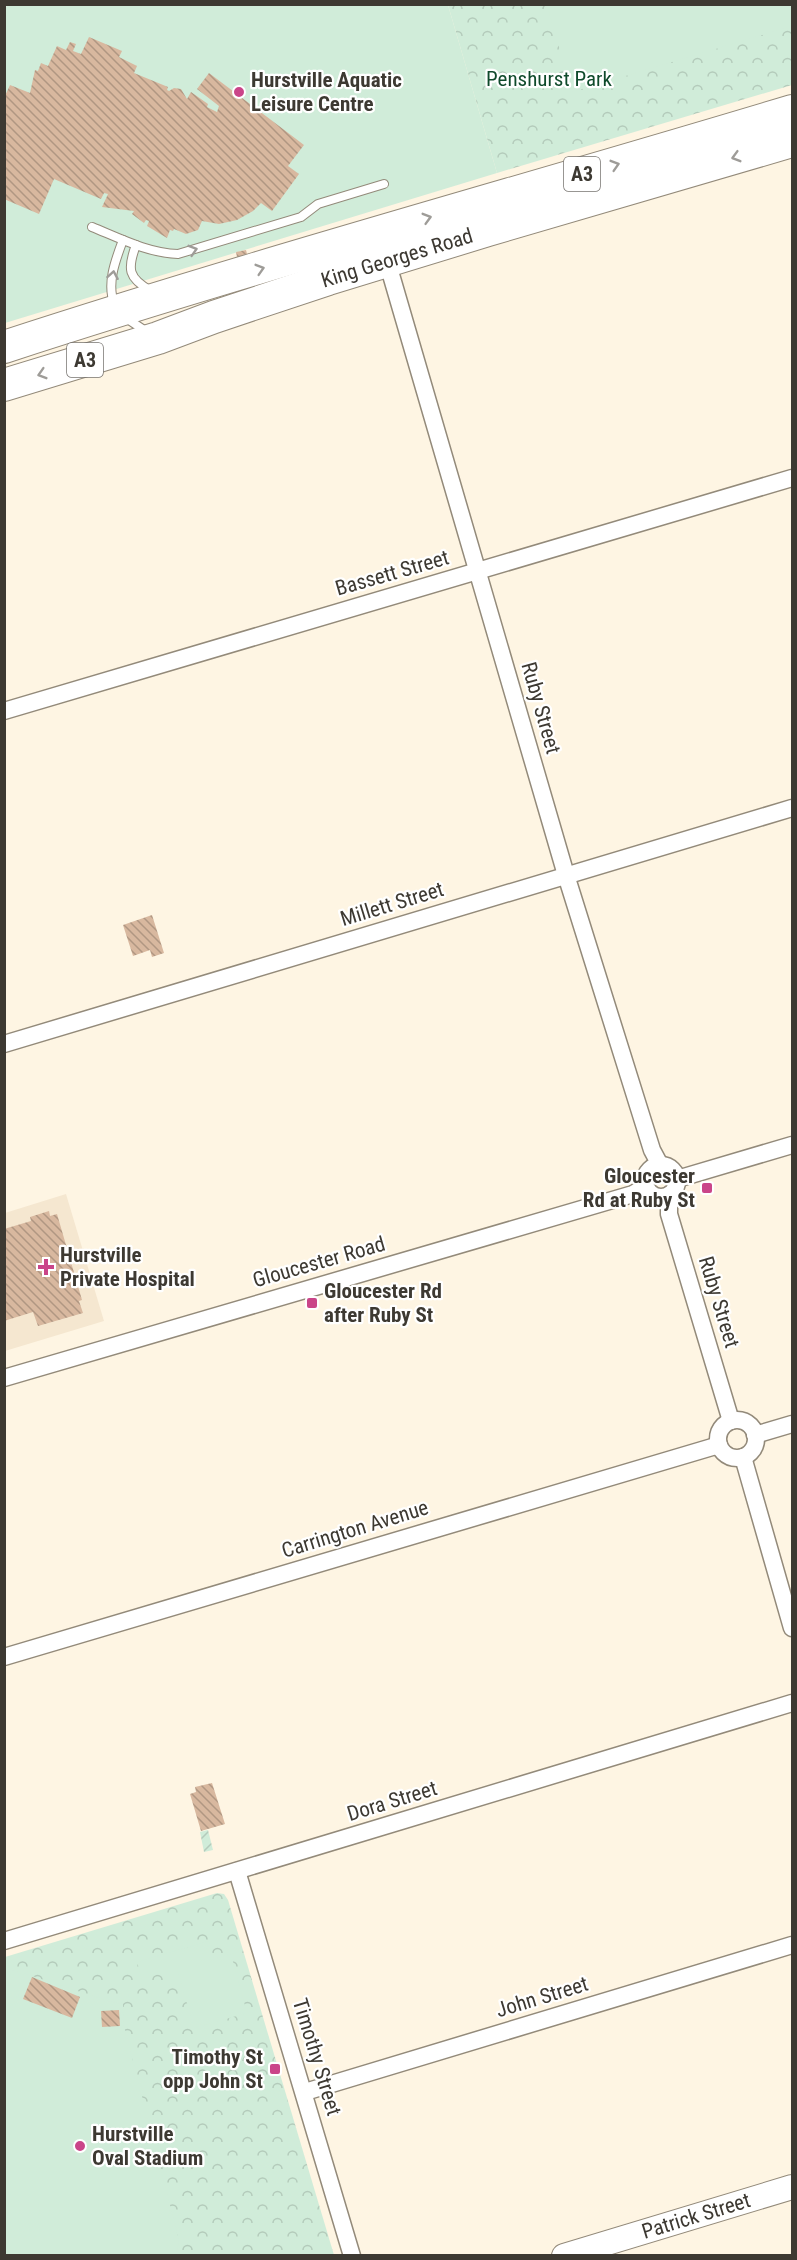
<svg xmlns="http://www.w3.org/2000/svg" width="797" height="2260" font-family="'Roboto Condensed',sans-serif">
<style>
.built{fill:#f5e7d0}
.park{fill:url(#park-crowns)}
.garden{fill:url(#garden-furrows)}
.pitch{fill:#d0ecd9}
.building{fill:url(#building-back-hatch)}
.lines{fill:none;stroke-linecap:round;stroke-linejoin:round}
.lane-casing{stroke:#938a7a;stroke-width:10}
.street-casing{stroke:#938a7a;stroke-width:19}
.secondary-casing{stroke:#938a7a;stroke-width:26}
.highway-casing{stroke:#938a7a;stroke-width:34}
.lane{stroke:#fff;stroke-width:8}
.street{stroke:#fff;stroke-width:16}
.secondary{stroke:#fff;stroke-width:24}
.highway{stroke:#fff;stroke-width:32}
.oneway{stroke:#9e9c98}
.poi-dot{fill:#ca4589;stroke:#fff;stroke-width:2}
.labels{text-anchor:middle;stroke-width:4.5;stroke-linejoin:round;paint-order:stroke}
.shield{fill:#fff;stroke:#777470;stroke-width:1.5}
.shield-label{font-size:20px;font-weight:bold;fill:#3d3932}
.park-label{font-size:21px;fill:#0f4a2b;stroke:#fff}
.poi-label{font-size:21px;font-weight:bold;fill:#3d3932;stroke:#fff;text-anchor:start}
.street-label{font-size:21px;fill:#3d3932;stroke:#fff}
</style>
<defs>
<pattern id="park-crowns" width="20" height="18" patternUnits="userSpaceOnUse" patternTransform="scale(1.5)"><rect width="20" height="18" fill="#d0ecd9"/><path d="M2 6a3 3 0 1 1 6 0M12 15a3 3 0 1 1 6 0" fill="none" stroke="#b4cbbb"/></pattern>
<pattern id="garden-furrows" width="10" height="10" patternUnits="userSpaceOnUse" patternTransform="scale(1.5)"><rect width="10" height="10" fill="#d0ecd9"/><path d="M-1 1l2-2M0 10L10 0M9 11l2-2" fill="none" stroke="#b4cbbb"/></pattern>
<pattern id="building-back-hatch" width="6" height="6" patternUnits="userSpaceOnUse" patternTransform="scale(1.5)"><rect width="6" height="6" fill="#d8b89f"/><path d="M-1 5l2 2M0 0l6 6M5-1l2 2" fill="none" stroke="#b09782"/></pattern>
</defs>
<rect width="100%" height="100%" fill="#fef5e3"/>
<polygon class="built" points="66,1194 104,1321 5,1351 5,1213"/>
<g class="park">
<polygon points="448,5 792,5 792,85 497,173"/>
<polygon points="217,1893 224,1894 228,1900 334,2255 5,2256 5,1957"/>
</g>
<polygon class="garden" points="208,1830 213,1850 204,1852 200,1832"/>
<g class="pitch">
<polygon points="7,5 448,5 497,173 5,323 4,11"/>
<polygon points="547,5 792,5 792,26 572,92"/>
<polygon points="209,1941 214,1959 231,1954 247,2013 194,2028 177,1969 142,1979 137,1962"/>
<polygon points="14,1970 108,2001 123,2004 124,2026 179,2240 176,2255 5,2256 4,1973"/>
</g>
<g class="building">
<polygon points="89,37 122,51 119,57 137,66 134,73 168,87 167,90 169,91 174,88 181,89 187,99 191,92 208,104 207,107 217,112 219,106 197,89 209,73 304,145 288,166 299,174 272,211 261,203 253,211 237,220 219,224 202,221 198,230 186,234 174,229 173,231 170,230 167,238 147,226 149,221 146,220 144,223 132,214 134,211 102,207 108,194 104,193 101,199 54,179 39,214 4,199 4,98 10,85 30,93 35,70 38,71 41,63 48,66 57,46 66,50 70,42 76,44 73,51 81,54"/>
<polygon points="246,250 247,254 237,257 236,252"/>
<polygon points="152,915 164,953 152,957 150,950 133,956 123,925"/>
<polygon points="49,1211 50,1216 57,1214 82,1300 79,1301 83,1313 38,1326 33,1312 4,1321 4,1229 31,1221 30,1217"/>
<polygon points="212,1783 225,1824 201,1831 190,1794 196,1792 195,1787"/>
<polygon points="32,1977 80,1997 72,2018 23,1999"/>
<polygon points="119,2010 120,2026 102,2027 101,2011"/>
</g>
<g class="lines">
<g class="lane-casing">
<g id="lane">
<path d="M 92,227 C 119,238 148,253 178,254 L 301,217 L 318,204 L 384,184"/>
<path d="M 136,245 C 127,269 128,278 151,291"/>
<path d="M 115,306 C 106,285 115,261 123,240"/>
<polyline points="123,316 147,332"/>
</g>
</g>
<g class="street-casing">
<g id="street">
<polyline points="387,261 566,875 652,1150 660,1165"/>
<polyline points="4,711 792,478"/>
<polyline points="4,1044 792,808"/>
<circle cx="661" cy="1181" r="16"/>
<polyline points="677,1179 792,1145"/>
<polyline points="669,1195 669,1214 731,1421"/>
<polyline points="4,1378 633,1194 645,1187"/>
<circle cx="737" cy="1439" r="19"/>
<polyline points="755,1435 792,1424"/>
<polyline points="743,1457 792,1628"/>
<polyline points="4,1657 719,1445"/>
<polyline points="237,1871 352,2256"/>
<polyline points="4,1941 792,1703"/>
<polyline points="305,2092 792,1945"/>
</g>
</g>
<g class="secondary-casing">
<polyline id="secondary" points="564,2256 792,2187"/>
</g>
<g class="highway-casing">
<g id="highway">
<path d="M 4,347 C 265,262 530,190 792,111"/>
<polyline points="4,385 158,338 214,317 328,279 488,230 792,141"/>
</g>
</g>
<use href="#lane" class="lane"/>
<use href="#street" class="street"/>
<use href="#secondary" class="secondary"/>
<use href="#highway" class="highway"/>
</g>
<defs><path id="oneway-chevron" d="M-2-3.5L2.5 0L-2 3.5" fill="none" stroke-width="1.6" stroke-linecap="round" stroke-linejoin="round" transform="scale(1.5)"/></defs>
<g class="oneway">
<use href="#oneway-chevron" transform="translate(736 157) rotate(164)"/>
<use href="#oneway-chevron" transform="translate(615 165) rotate(-17)"/>
<use href="#oneway-chevron" transform="translate(427 218) rotate(-16)"/>
<use href="#oneway-chevron" transform="translate(193 250) rotate(-17)"/>
<use href="#oneway-chevron" transform="translate(260 269) rotate(-17)"/>
<use href="#oneway-chevron" transform="translate(113 275) rotate(-80)"/>
<use href="#oneway-chevron" transform="translate(42 374) rotate(163)"/>
</g>
<g class="poi-dot">
<circle cx="239" cy="92" r="6"/>
<rect x="701" y="1182" width="12" height="12" rx="3"/>
<path d="M43 1258h6v6h6v6h-6v6h-6v-6h-6v-6h6z"/>
<rect x="306" y="1297" width="12" height="12" rx="3"/>
<rect x="269" y="2063" width="12" height="12" rx="3"/>
<circle cx="80" cy="2146" r="6"/>
</g>
<g class="labels">
<g class="shield">
<rect x="564" y="157" width="36" height="34" rx="4.5"/>
<rect x="67" y="343" width="36" height="34" rx="4.5"/>
</g>
<g class="shield-label">
<text x="582" y="181">A3</text>
<text x="85" y="367">A3</text>
</g>
<g class="park-label">
<text x="549" y="86">Penshurst Park</text>
</g>
<g class="poi-label">
<text x="251" y="87">Hurstville Aquatic<tspan x="251" dy="24">Leisure Centre</tspan></text>
<text x="695" y="1183" text-anchor="end">Gloucester<tspan x="695" dy="24">Rd at Ruby St</tspan></text>
<text x="60" y="1262">Hurstville<tspan x="60" dy="24">Private Hospital</tspan></text>
<text x="324" y="1298">Gloucester Rd<tspan x="324" dy="24">after Ruby St</tspan></text>
<text x="263" y="2064" text-anchor="end">Timothy St<tspan x="263" dy="24">opp John St</tspan></text>
<text x="92" y="2141">Hurstville<tspan x="92" dy="24">Oval Stadium</tspan></text>
</g>
<g class="street-label">
<text transform="translate(397 258) rotate(-17)" y="7">King Georges Road</text>
<text transform="translate(392 573) rotate(-16)" y="7">Bassett Street</text>
<text transform="translate(541 708) rotate(74)" y="7">Ruby Street</text>
<text transform="translate(392 904) rotate(-17)" y="7">Millett Street</text>
<text transform="translate(319 1262) rotate(-16)" y="7">Gloucester Road</text>
<text transform="translate(719 1302) rotate(73)" y="7">Ruby Street</text>
<text transform="translate(355 1529) rotate(-17)" y="7">Carrington Avenue</text>
<text transform="translate(392 1801) rotate(-17)" y="7">Dora Street</text>
<text transform="translate(542 1997) rotate(-17)" y="7">John Street</text>
<text transform="translate(317 2057) rotate(73)" y="7">Timothy Street</text>
<text transform="translate(696 2216) rotate(-17)" y="7">Patrick Street</text>
</g>
</g>
<rect width="797" height="2260" fill="none" stroke="#3d3932" stroke-width="12"/>
</svg>
